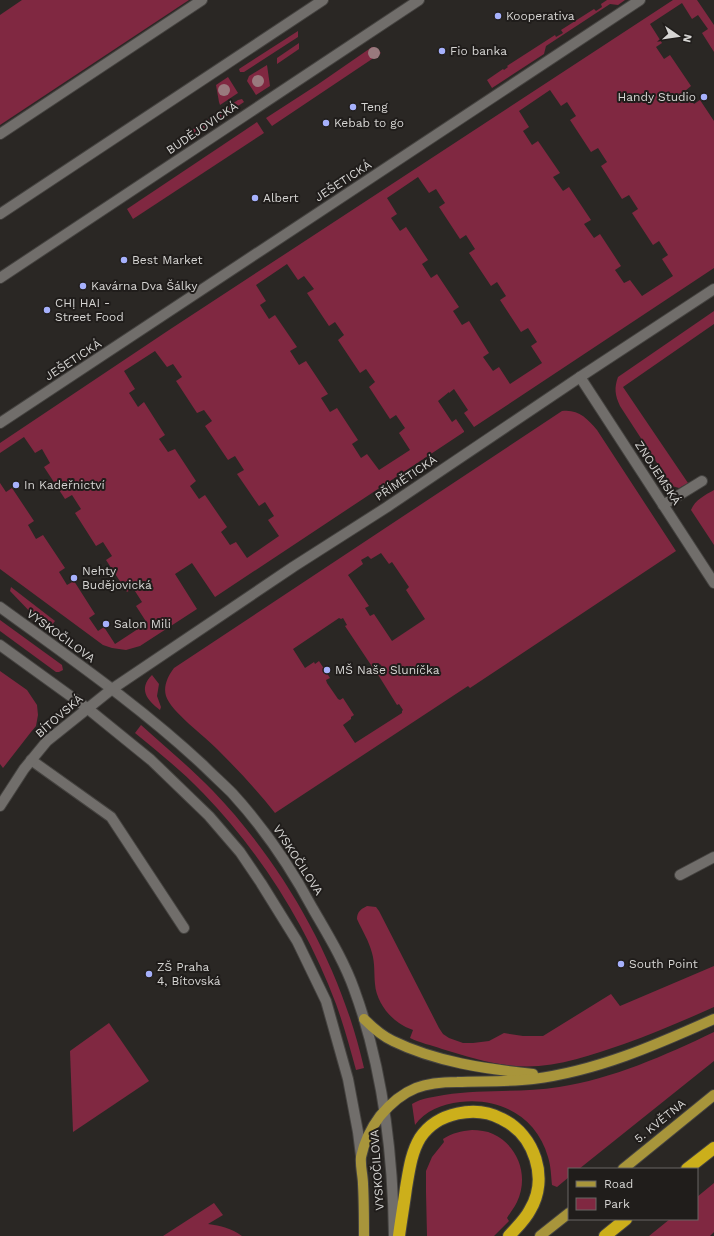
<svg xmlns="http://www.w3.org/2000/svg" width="714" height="1236" font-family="'Work Sans',sans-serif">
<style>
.green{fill:#802841;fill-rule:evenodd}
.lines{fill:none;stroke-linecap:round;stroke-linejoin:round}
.minor-casing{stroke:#454340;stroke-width:12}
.major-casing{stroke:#454340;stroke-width:12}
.highway-casing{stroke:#454340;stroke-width:14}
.minor{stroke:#716e6b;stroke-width:10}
.major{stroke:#a8953b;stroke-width:10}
.highway{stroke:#ccaf1b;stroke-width:12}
.tree{fill:#997a7e}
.poi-dot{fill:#a6b1fc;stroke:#201d1b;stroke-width:1.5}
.labels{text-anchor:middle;stroke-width:4;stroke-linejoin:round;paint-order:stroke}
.poi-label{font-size:12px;fill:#d6d5d3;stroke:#201d1b;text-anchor:start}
.street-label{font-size:12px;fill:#d6d5d3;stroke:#201d1b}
</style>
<rect width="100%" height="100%" fill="#2a2724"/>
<g class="green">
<polygon points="22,0 189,0 0,125 0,15"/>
<polygon points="607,0 625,0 618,5 610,4 546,46 544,54 492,88 487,80 503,69 504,70 508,67 507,66 555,35 556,37 563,33 561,30 594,9 596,11 602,7 601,4"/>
<path d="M 673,0 L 697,0 L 714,25 L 714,52 L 702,33 L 708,29 L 698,15 L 692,19 L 682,3 L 650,24 L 662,43 L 656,47 L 664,59 L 670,55 L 691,86 L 685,91 L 694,104 L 700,100 L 714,121 L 714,268 L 474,427 L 464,413 L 468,410 L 454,389 L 449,393 L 449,392 L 438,401 L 452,422 L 456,419 L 464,431 L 464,432 L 215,597 L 192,563 L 175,574 L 197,609 L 140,646 L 126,650 L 112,648 L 103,645 L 0,569 L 0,483 L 6,492 L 12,488 L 34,521 L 28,525 L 36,539 L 43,535 L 65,568 L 59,572 L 67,585 L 74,581 L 95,614 L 89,618 L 98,631 L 104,627 L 115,644 L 147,623 L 136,606 L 142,602 L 133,588 L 127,592 L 106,560 L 112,556 L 103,542 L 96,546 L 75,513 L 81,509 L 72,495 L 65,499 L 44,467 L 50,463 L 42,449 L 35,453 L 24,437 L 0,453 L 0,443 L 169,330 ZM 550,90 L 561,106 L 567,102 L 576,116 L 570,120 L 591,152 L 598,148 L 607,162 L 601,166 L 622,199 L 629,195 L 638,209 L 632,213 L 653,245 L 659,241 L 668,255 L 662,259 L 673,276 L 642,296 L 630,280 L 624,283 L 615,270 L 621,266 L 600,234 L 594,238 L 584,224 L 591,220 L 569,187 L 563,191 L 553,177 L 560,173 L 538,141 L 532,145 L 523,131 L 529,127 L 519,111 ZM 418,177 L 429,193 L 436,189 L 445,203 L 439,207 L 460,239 L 466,235 L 475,249 L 469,253 L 491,286 L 497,282 L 506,296 L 500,300 L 521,332 L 528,328 L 537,342 L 531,346 L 542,363 L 510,384 L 499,367 L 493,371 L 483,357 L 489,353 L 469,321 L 462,325 L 453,311 L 459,307 L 437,274 L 431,278 L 422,264 L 428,260 L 406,227 L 400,231 L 391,218 L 397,214 L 387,198 ZM 287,264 L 298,280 L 304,276 L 314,289 L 307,293 L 329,326 L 335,322 L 344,335 L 338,340 L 360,373 L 366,369 L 375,382 L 369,387 L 390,419 L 396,415 L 405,428 L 399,433 L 410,450 L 379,470 L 367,454 L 361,458 L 352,444 L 358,440 L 337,408 L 330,412 L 321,398 L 328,394 L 306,361 L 299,365 L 290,351 L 297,347 L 275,315 L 269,319 L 260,305 L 266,301 L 256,285 ZM 155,351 L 167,367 L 173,364 L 182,377 L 176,381 L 197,413 L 204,410 L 212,421 L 205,426 L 228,460 L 235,456 L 244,470 L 237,474 L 248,490 L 216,511 L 205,495 L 199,499 L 190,486 L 196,481 L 175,449 L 168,452 L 159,439 L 165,435 L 144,402 L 138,407 L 129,393 L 135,389 L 124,371 ZM 248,490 L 259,506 L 265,502 L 274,516 L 268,520 L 279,536 L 247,558 L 236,542 L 230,545 L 221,532 L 227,527 L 216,511 Z"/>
<polygon points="298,31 298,37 244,72 240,72 239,69"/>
<polygon points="299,43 299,49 277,64 277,58"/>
<polygon points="372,47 376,48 381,53 272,126 266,118 317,85"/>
<polygon points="267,65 270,86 256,95 247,81 249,76"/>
<polygon points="228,77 238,93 220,105 219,102 216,85"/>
<polygon points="242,99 244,102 190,138 189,132 238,100"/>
<polygon points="257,122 264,133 133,219 127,209"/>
<path d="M 714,311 L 714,324 L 623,387 L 688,483 L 679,488 L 672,486 L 620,406 C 615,395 614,388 618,377 Z"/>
<path d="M 562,411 C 578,409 587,418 597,430 L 676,551 L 470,688 L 468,686 L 275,813 C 257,790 237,769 217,749 C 205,736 171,712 166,696 C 163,686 168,676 174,668 ZM 381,553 L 389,564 L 392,562 L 409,587 L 406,590 L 425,619 L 392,641 L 374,614 L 370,616 L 365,608 L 369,606 L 348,575 L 363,564 L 361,560 L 368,556 L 371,559 ZM 339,618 L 341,619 L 343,618 L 347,625 L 345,626 L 373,668 L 380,664 L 384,669 L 377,673 L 397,705 L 399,704 L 403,710 L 402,711 L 402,713 L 355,743 L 343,725 L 351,719 L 351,717 L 354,715 L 343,698 L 340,700 L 338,699 L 327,683 L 326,680 L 330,678 L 319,661 L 315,664 L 314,662 L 305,668 L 293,649 Z"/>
<path d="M 714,490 L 714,545 L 691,510 C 695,500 705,495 714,490 Z"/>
<polygon points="11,587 55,621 49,629 36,618 10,591"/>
<polygon points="0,620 62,665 63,670 59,672 56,672 0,631"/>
<polygon points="0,671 27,690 37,705 38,715 36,726 31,732 3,768 0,764"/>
<path d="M 152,675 L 159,684 L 157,696 L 161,707 L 160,710 C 147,700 138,689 152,675 Z"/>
<path d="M 141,725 C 165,747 190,767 213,791 C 285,866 341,966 364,1068 L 356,1070 C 350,1048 344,1026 336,1004 C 307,926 261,853 203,793 C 182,771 158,752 135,733 Z"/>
<path d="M 367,906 L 376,907 L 379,911 L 439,1028 L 443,1034 L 449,1038 L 463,1043 L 473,1043 L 489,1041 L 504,1033 L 523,1036 L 543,1036 L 611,994 L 620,1006 L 714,966 L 714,1007 C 685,1020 655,1033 624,1044 C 589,1056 553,1069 515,1066 C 490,1064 466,1056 442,1049 C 431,1045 420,1043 410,1038 L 413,1030 C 408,1028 403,1026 399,1023 C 386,1014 376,999 375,984 C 374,974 375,963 372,953 C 369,941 362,930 357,919 C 357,912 361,909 367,906 Z"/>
<polygon points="109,1023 149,1081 73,1132 70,1051"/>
<path d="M 714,1032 L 714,1061 L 579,1169 L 569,1169 L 569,1177 L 557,1187 L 552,1185 C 551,1176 551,1166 548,1157 C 537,1117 500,1097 460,1102 C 442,1104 425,1111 415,1125 L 412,1104 C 422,1098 433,1097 444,1095 C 482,1089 521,1093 559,1087 C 612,1079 666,1055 714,1032 Z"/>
<path d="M 472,1130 C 479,1130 487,1131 493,1134 C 519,1146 529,1177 517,1202 C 514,1208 510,1213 507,1218 L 509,1221 L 494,1236 L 427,1236 L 426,1192 L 426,1171 L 432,1157 L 444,1142 L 443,1139 C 452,1133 461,1131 472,1130 Z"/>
<polygon points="714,1183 714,1232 710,1236 649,1236 670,1219 697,1219 697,1197"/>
<path d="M 214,1203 L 223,1215 L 208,1224 C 221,1226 231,1228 242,1236 L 163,1236 Z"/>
</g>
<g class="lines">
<g class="minor-casing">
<g id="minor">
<polyline points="0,134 202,0"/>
<polyline points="0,214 323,0"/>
<polyline points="0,278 419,0"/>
<polyline points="580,377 714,583"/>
<polyline points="0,423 640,0"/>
<polyline points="663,505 702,481"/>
<path d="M 0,607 C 70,658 141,707 204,766 C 213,775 223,784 232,793 C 265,829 290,866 313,909 C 328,935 344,961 354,989 C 383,1068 393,1152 394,1236"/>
<polyline points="0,645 87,708 151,760 209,816 240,852 261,883 297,941 326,1001 348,1079 358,1132 361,1156"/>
<polyline points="31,760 111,817 184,928"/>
<polyline points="0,806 24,769 47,741 112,689 293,567 387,507 580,377 714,289"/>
<polyline points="680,875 714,857"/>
</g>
</g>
<g class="major-casing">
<g id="major">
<path d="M 364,1019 C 372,1027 382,1036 393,1041 C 436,1062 486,1069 533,1074"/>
<polyline points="623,1169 714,1095"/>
<path d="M 364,1236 C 364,1219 364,1202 363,1184 C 363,1176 360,1166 361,1157 C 364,1143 371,1128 380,1116 C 390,1104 401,1094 416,1088 C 429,1083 443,1082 457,1082 C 483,1081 508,1082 533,1079 C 597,1071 656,1045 714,1019"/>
<polyline points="540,1236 569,1213"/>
</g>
</g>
<g class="highway-casing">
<g id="highway">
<polyline points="687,1169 714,1148"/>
<path d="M 399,1236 C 401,1220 404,1204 406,1188 C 409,1171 411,1153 420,1138 C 437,1112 476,1105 502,1119 C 535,1135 549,1179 530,1210 C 525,1220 516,1228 509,1236"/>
<polyline points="605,1236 626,1219"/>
</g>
</g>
<use href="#minor" class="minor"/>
<use href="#major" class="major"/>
<use href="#highway" class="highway"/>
</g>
<g class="tree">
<circle cx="374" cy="53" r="6"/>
<circle cx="258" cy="81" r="6"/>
<circle cx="224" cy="90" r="6"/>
</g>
<g class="poi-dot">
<circle cx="498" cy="16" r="4"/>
<circle cx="442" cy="51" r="4"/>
<circle cx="704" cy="97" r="4"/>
<circle cx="353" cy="107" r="4"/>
<circle cx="326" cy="123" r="4"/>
<circle cx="255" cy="198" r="4"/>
<circle cx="124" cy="260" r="4"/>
<circle cx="83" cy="286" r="4"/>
<circle cx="47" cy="310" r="4"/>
<circle cx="16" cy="485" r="4"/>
<circle cx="74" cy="578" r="4"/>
<circle cx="106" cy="624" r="4"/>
<circle cx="327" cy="670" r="4"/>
<circle cx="621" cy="964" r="4"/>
<circle cx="149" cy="974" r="4"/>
</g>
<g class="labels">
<g class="poi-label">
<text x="506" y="20">Kooperativa</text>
<text x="450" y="55">Fio banka</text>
<text x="696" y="101" text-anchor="end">Handy Studio</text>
<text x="361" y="111">Teng</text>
<text x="334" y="127">Kebab to go</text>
<text x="263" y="202">Albert</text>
<text x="132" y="264">Best Market</text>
<text x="91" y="290">Kavárna Dva Šálky</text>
<text x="55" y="307">CHỊ HAI -<tspan x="55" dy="14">Street Food</tspan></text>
<text x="24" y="489">In Kadeřnictví</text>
<text x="82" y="575">Nehty<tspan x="82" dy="14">Budějovická</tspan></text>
<text x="114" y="628">Salon Mili</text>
<text x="335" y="674">MŠ Naše Sluníčka</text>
<text x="629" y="968">South Point</text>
<text x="157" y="971">ZŠ Praha<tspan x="157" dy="14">4, Bítovská</tspan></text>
</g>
<g class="street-label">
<text transform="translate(202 128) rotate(-34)" y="4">BUDĚJOVICKÁ</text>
<text transform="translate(343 181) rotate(-33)" y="4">JEŠETICKÁ</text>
<text transform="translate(73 360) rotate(-33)" y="4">JEŠETICKÁ</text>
<text transform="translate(658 473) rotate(57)" y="4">ZNOJEMSKÁ</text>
<text transform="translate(406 478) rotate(-34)" y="4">PŘÍMĚTICKÁ</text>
<text transform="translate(61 636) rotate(36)" y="4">VYSKOČILOVA</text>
<text transform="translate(59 716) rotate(-41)" y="4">BÍTOVSKÁ</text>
<text transform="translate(298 860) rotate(57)" y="4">VYSKOČILOVA</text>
<text transform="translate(660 1121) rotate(-39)" y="4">5. KVĚTNA</text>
<text transform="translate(377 1170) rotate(-94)" y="4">VYSKOČILOVA</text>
</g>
</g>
<rect x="568" y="1168" width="130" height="52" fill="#201d1b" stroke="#696765"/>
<rect x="576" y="1181" width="20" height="6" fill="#a8953b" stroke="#696765"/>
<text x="604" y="1188" font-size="12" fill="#d6d5d3">Road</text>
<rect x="576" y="1198" width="20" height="12" fill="#802841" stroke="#696765"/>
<text x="604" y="1208" font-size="12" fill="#d6d5d3">Park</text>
<g transform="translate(678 36) rotate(103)" stroke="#201d1b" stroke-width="3" paint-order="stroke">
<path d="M0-3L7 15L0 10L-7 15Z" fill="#d6d5d3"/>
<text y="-6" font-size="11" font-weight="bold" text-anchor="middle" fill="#d6d5d3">N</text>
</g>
</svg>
